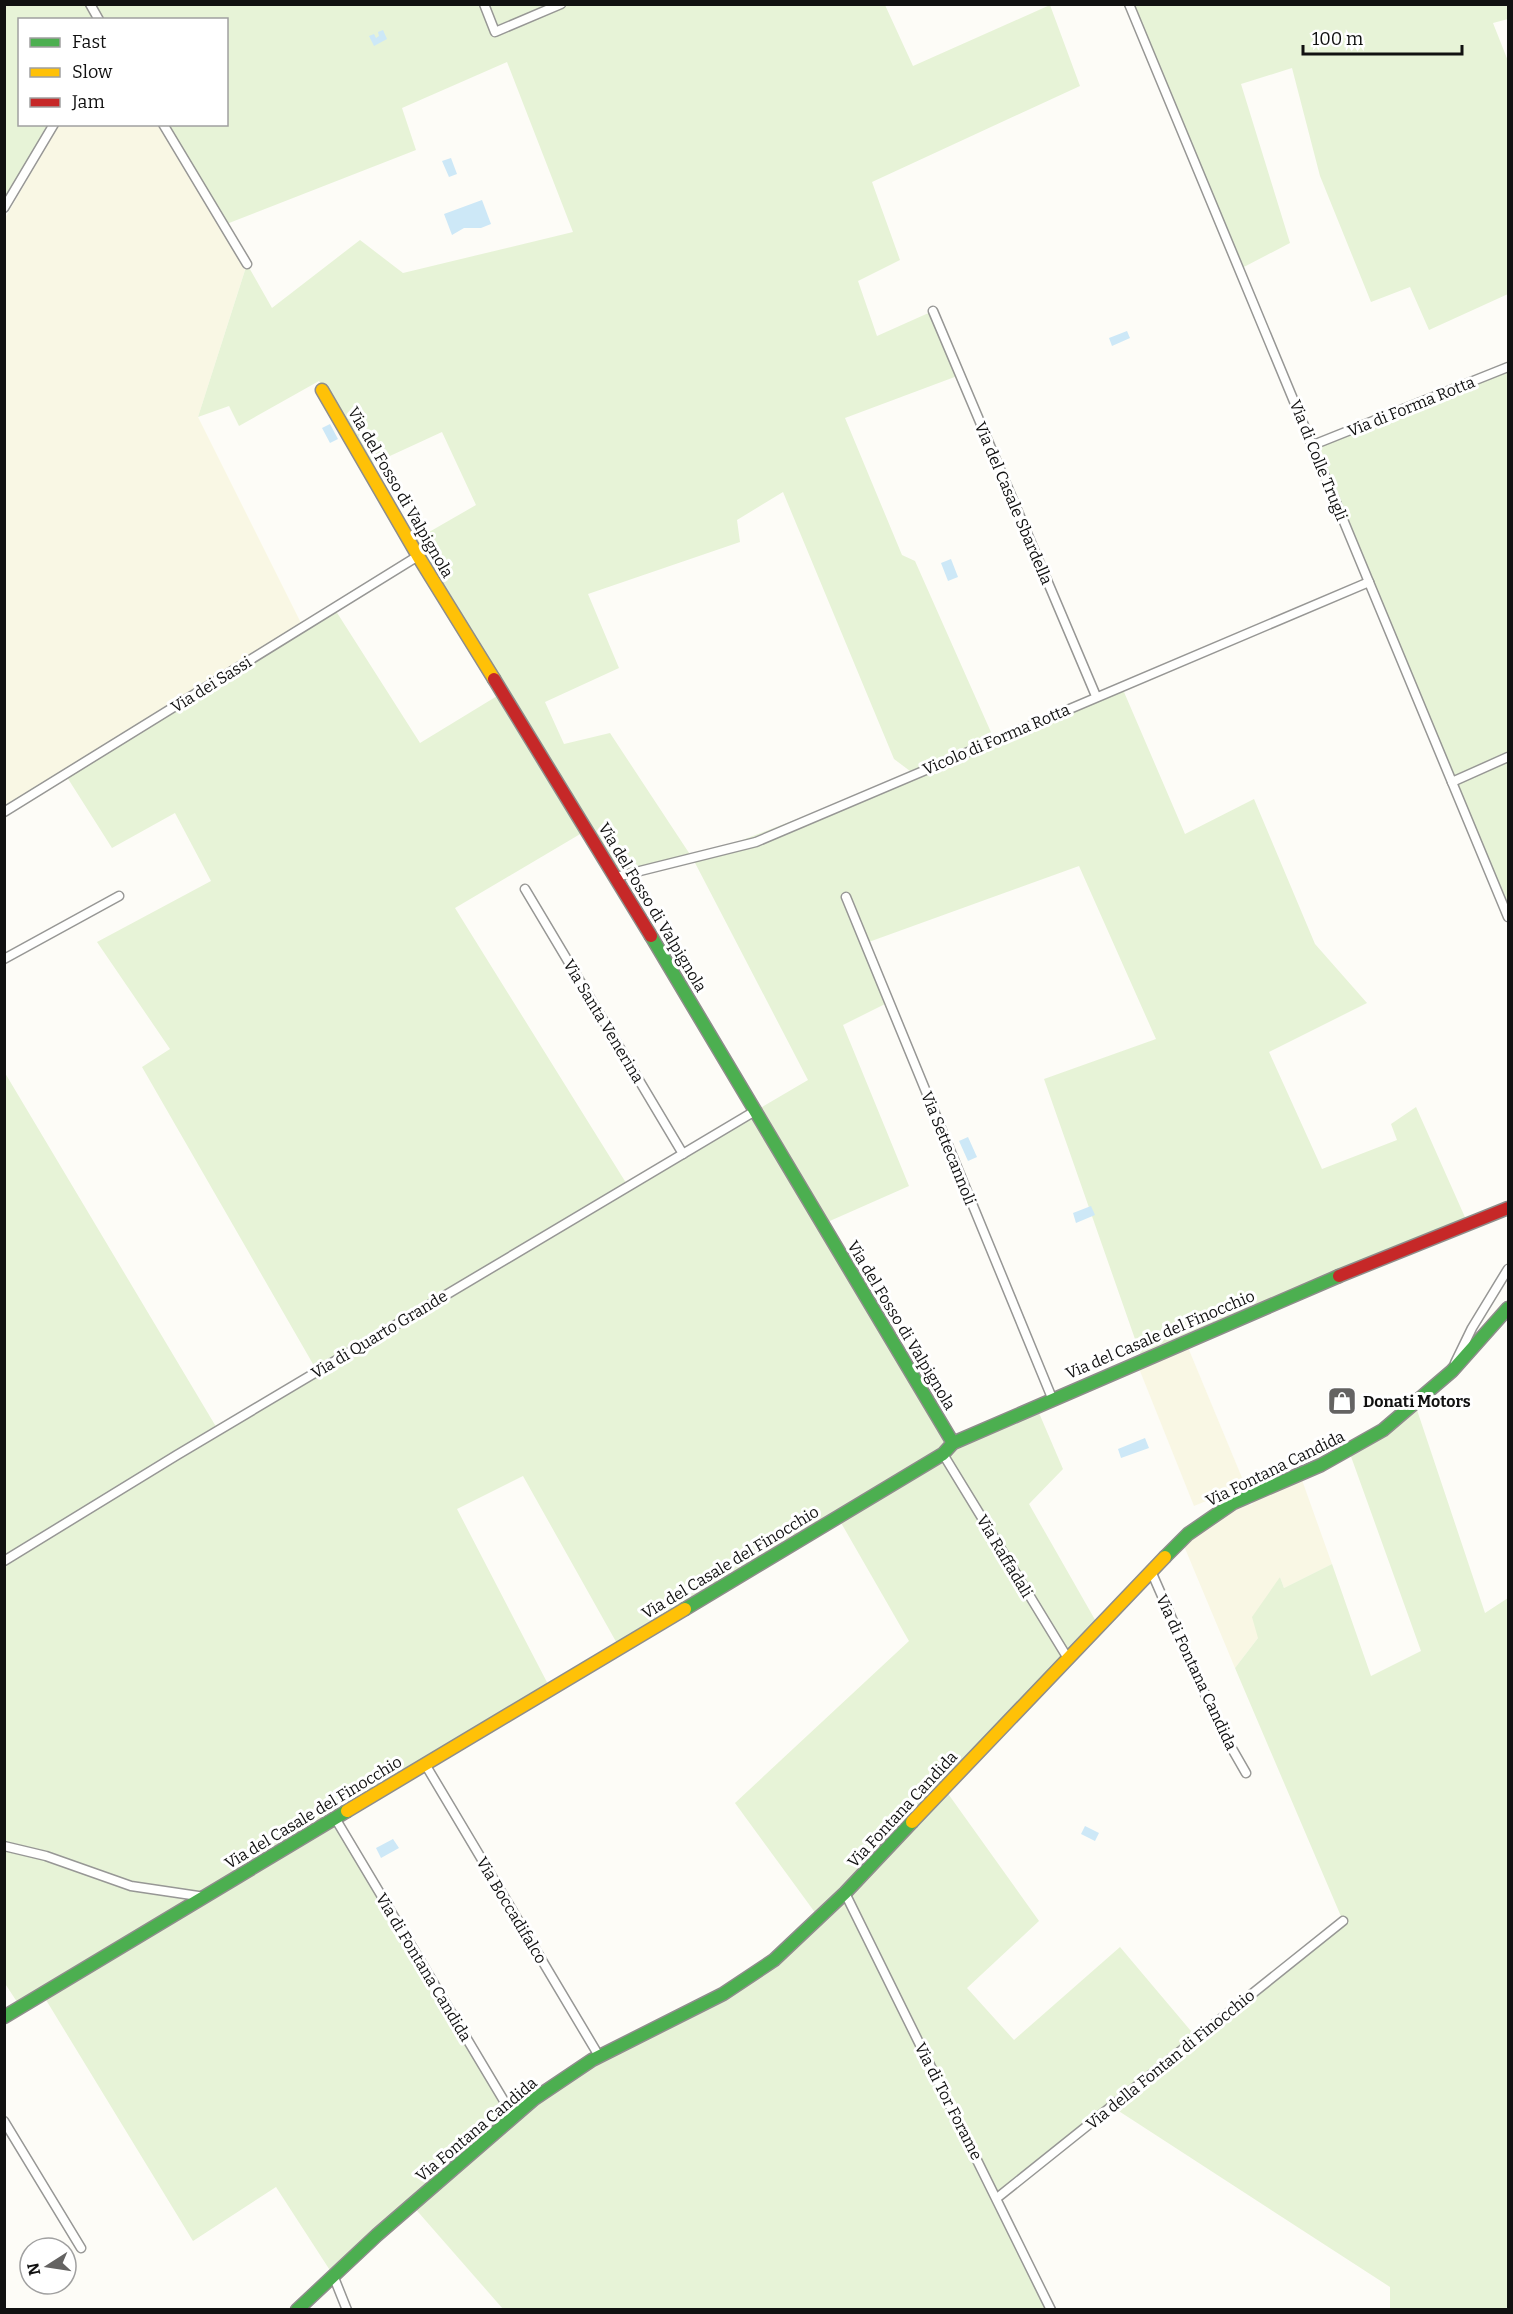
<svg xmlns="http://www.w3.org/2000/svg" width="1513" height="2314" font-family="Bitter,serif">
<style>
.farmland{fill:#f9f7e4}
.green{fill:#e7f3d7;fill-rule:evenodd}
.water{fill:#cde8f7}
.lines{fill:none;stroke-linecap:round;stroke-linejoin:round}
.street-casing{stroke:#979795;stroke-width:11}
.fast-casing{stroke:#8e8d8b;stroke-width:15}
.slow-casing{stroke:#8e8d8b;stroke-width:15}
.jam-casing{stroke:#8e8d8b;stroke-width:15}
.street{stroke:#fffffe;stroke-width:8}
.fast{stroke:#4caf50;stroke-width:12}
.slow{stroke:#ffc107;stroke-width:12}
.jam{stroke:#c62828;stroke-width:12}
.labels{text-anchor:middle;stroke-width:6;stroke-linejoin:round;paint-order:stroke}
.street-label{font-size:16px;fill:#111;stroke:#fff}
.poi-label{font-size:16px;font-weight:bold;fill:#111;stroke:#fff;text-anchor:start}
</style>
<rect width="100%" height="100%" fill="#fdfcf7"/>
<g class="farmland">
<polygon points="59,125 158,125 245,270 198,417 303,627 5,812 5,218"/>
<polygon points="1187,1345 1245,1485 1194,1506 1138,1366"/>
<polygon points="1302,1480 1332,1564 1284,1588 1280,1577 1258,1638 1235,1668 1184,1546 1235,1508 1246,1503 1251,1505 1260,1496"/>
</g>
<g class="green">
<path d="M 5,5 L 885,5 L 913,66 L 1050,5 L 1080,86 L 872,182 L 900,260 L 858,281 L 877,336 L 933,311 L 960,375 L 845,418 L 902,555 L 915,561 L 994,739 L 1121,685 L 1185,834 L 1254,799 L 1315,944 L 1367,1003 L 1269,1052 L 1322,1169 L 1397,1140 L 1391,1124 L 1416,1107 L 1468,1224 L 1142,1359 L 1044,1079 L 1156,1039 L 1079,866 L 866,943 L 889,1002 L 843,1025 L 909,1186 L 823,1224 L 953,1442 L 1036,1406 L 1063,1469 L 1029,1504 L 1098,1625 L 944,1788 L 1039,1921 L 967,1988 L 1014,2040 L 1120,1947 L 1196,2037 L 1343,1921 L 1235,1668 L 1258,1638 L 1252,1617 L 1280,1577 L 1284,1588 L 1332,1564 L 1371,1676 L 1421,1651 L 1349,1451 L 1415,1404 L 1485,1613 L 1508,1598 L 1508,2309 L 1390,2309 L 1390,2287 L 1111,2106 L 997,2198 L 1051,2309 L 503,2309 L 412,2205 L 333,2275 L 276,2187 L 193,2241 L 43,1995 L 21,2008 L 4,1982 L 5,1073 L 218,1430 L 317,1371 L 142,1067 L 170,1049 L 97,942 L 211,881 L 175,813 L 112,848 L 65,774 L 334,608 L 420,743 L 502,693 L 410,543 L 476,505 L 442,432 L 366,467 L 319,381 L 239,426 L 229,406 L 198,417 L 247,264 L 272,308 L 360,240 L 403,273 L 573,232 L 507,62 L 402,108 L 416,150 L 224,225 L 163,125 L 226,124 L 226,20 L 20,20 L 20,124 L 54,125 L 5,208 ZM 783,492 L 894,759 L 914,774 L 693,859 L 610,733 L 564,744 L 545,702 L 619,668 L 588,594 L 740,542 L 737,520 ZM 587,830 L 616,877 L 693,859 L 808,1080 L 628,1186 L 455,908 ZM 523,1476 L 619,1647 L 840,1521 L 909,1641 L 735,1803 L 819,1918 L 723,1994 L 552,2085 L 513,2115 L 335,1819 L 550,1688 L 457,1509 Z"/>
<polygon points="1129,5 1508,5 1508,19 1493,23 1508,61 1508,294 1429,330 1410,287 1371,302 1320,176 1292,68 1241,84 1290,243 1240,269"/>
<polygon points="1508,367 1508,917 1313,445"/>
</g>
<g class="water">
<polygon points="383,30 387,39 374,46 369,36 374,34 376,38 379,36 378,32"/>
<polygon points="451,158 457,174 449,177 442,161"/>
<polygon points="482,200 491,224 481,228 464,228 452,235 444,214"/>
<polygon points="1127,331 1130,338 1112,346 1109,338"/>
<polygon points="330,424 338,439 330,443 322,428"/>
<polygon points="951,559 958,577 948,581 941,563"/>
<polygon points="968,1137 977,1157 968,1161 959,1141"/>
<polygon points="1091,1206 1095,1215 1076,1223 1073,1213"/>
<polygon points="1145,1438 1149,1448 1121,1458 1118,1449"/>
<polygon points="1085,1826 1099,1833 1095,1841 1081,1834"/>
<polygon points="393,1839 399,1848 381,1858 376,1848"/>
</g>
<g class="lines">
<g class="street-casing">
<g id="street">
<polyline points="90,4 99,20"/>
<polyline points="484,4 495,32 561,4"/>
<polyline points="1129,4 1508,917"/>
<polyline points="163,124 247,264"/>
<polyline points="4,208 54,124"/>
<polyline points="933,311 1096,696"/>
<polyline points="1313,445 1508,367"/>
<polyline points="1452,782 1508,757"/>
<polyline points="4,812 418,556"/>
<polyline points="616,877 756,842 1369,582"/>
<polyline points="525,889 683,1154"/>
<polyline points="846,897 1052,1398"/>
<polyline points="4,959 119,896"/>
<polyline points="1455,1363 1472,1328 1508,1269"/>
<polyline points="943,1454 1067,1657"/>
<polyline points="4,1561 177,1455 755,1111"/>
<polyline points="1151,1571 1219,1726 1246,1773"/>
<polyline points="425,1764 599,2056"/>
<polyline points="335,1818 513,2116"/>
<polyline points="4,1846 46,1856 131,1886 205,1897"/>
<polyline points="845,1893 1051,2310"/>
<polyline points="4,2121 81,2248"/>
<polyline points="997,2198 1343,1921"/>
<polyline points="333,2275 347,2310"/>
</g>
</g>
<g class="fast-casing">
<g id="fast">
<polyline points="651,936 953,1443"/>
<polyline points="1165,1557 1188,1534 1233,1503 1321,1465 1383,1430 1452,1371 1508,1308"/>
<polyline points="685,1609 943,1454 953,1443 1339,1276"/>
<polyline points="4,2017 347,1811"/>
<polyline points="297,2310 377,2235 534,2099 592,2060 723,1994 774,1960 845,1893 912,1822"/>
</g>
</g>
<g class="slow-casing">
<g id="slow">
<polyline points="322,390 418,556 494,679"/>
<polyline points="347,1811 685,1609"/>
<polyline points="912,1822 1165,1557"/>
</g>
</g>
<g class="jam-casing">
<g id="jam">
<polyline points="494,679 651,936"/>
<polyline points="1339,1276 1508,1208"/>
</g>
</g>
<use href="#street" class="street"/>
<use href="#fast" class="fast"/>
<use href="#slow" class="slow"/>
<use href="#jam" class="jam"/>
</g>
<defs>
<g id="shop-square" transform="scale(1.5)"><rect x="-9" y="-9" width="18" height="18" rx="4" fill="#646362" stroke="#fff"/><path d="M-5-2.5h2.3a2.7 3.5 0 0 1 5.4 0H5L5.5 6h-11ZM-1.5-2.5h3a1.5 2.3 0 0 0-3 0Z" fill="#fff"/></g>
</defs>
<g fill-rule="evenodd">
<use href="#shop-square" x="1342" y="1401"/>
</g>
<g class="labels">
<g class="street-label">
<text transform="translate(1411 406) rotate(-22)" y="6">Via di Forma Rotta</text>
<text transform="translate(1319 460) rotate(68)" y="6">Via di Colle Trugli</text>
<text transform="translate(401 492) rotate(60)" y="6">Via del Fosso di Valpignola</text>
<text transform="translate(1014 503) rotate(67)" y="6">Via del Casale Sbardella</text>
<text transform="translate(211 684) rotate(-32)" y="6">Via dei Sassi</text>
<text transform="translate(996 739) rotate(-23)" y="6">Vicolo di Forma Rotta</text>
<text transform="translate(653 907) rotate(59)" y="6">Via del Fosso di Valpignola</text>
<text transform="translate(604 1021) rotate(59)" y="6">Via Santa Venerina</text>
<text transform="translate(949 1148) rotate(68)" y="6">Via Settecannoli</text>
<text transform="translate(902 1325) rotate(59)" y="6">Via del Fosso di Valpignola</text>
<text transform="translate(379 1334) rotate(-31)" y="6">Via di Quarto Grande</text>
<text transform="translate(1160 1334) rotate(-23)" y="6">Via del Casale del Finocchio</text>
<text transform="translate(1275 1468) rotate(-26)" y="6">Via Fontana Candida</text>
<text transform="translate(1005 1556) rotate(59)" y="6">Via Raffadali</text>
<text transform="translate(730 1562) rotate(-31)" y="6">Via del Casale del Finocchio</text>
<text transform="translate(1197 1672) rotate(65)" y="6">Via di Fontana Candida</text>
<text transform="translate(902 1809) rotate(-47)" y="6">Via Fontana Candida</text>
<text transform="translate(313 1812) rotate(-31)" y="6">Via del Casale del Finocchio</text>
<text transform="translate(512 1910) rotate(59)" y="6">Via Boccadifalco</text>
<text transform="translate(424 1967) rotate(59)" y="6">Via di Fontana Candida</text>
<text transform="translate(1170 2059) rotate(-39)" y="6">Via della Fontan di Finocchio</text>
<text transform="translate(949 2101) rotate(63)" y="6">Via di Tor Forame</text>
<text transform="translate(476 2129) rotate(-40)" y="6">Via Fontana Candida</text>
</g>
<g class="poi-label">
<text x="1363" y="1407">Donati Motors</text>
</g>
</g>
<rect width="1513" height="2314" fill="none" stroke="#111111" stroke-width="12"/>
<rect x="18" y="18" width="210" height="108" fill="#ffffff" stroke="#a0a0a0" stroke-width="1.5"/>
<rect x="30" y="38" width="30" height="9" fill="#4caf50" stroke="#a0a0a0" stroke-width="1.5"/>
<text x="72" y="48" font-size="18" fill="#111111">Fast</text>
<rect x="30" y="68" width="30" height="9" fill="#ffc107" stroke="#a0a0a0" stroke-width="1.5"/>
<text x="72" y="78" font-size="18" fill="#111111">Slow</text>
<rect x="30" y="98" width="30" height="9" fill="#c62828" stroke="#a0a0a0" stroke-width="1.5"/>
<text x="72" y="108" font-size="18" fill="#111111">Jam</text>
<g transform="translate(48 2266) rotate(258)"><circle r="28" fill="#ffffff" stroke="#a0a0a0" stroke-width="1.5"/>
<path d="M0-4.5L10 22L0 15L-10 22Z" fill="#646362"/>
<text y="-9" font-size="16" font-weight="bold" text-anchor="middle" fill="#111111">N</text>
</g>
<path d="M1303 45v9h159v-9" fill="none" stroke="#111111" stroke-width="3"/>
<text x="1312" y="45" font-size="18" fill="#111111" stroke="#ffffff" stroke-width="4.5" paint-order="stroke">100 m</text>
</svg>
